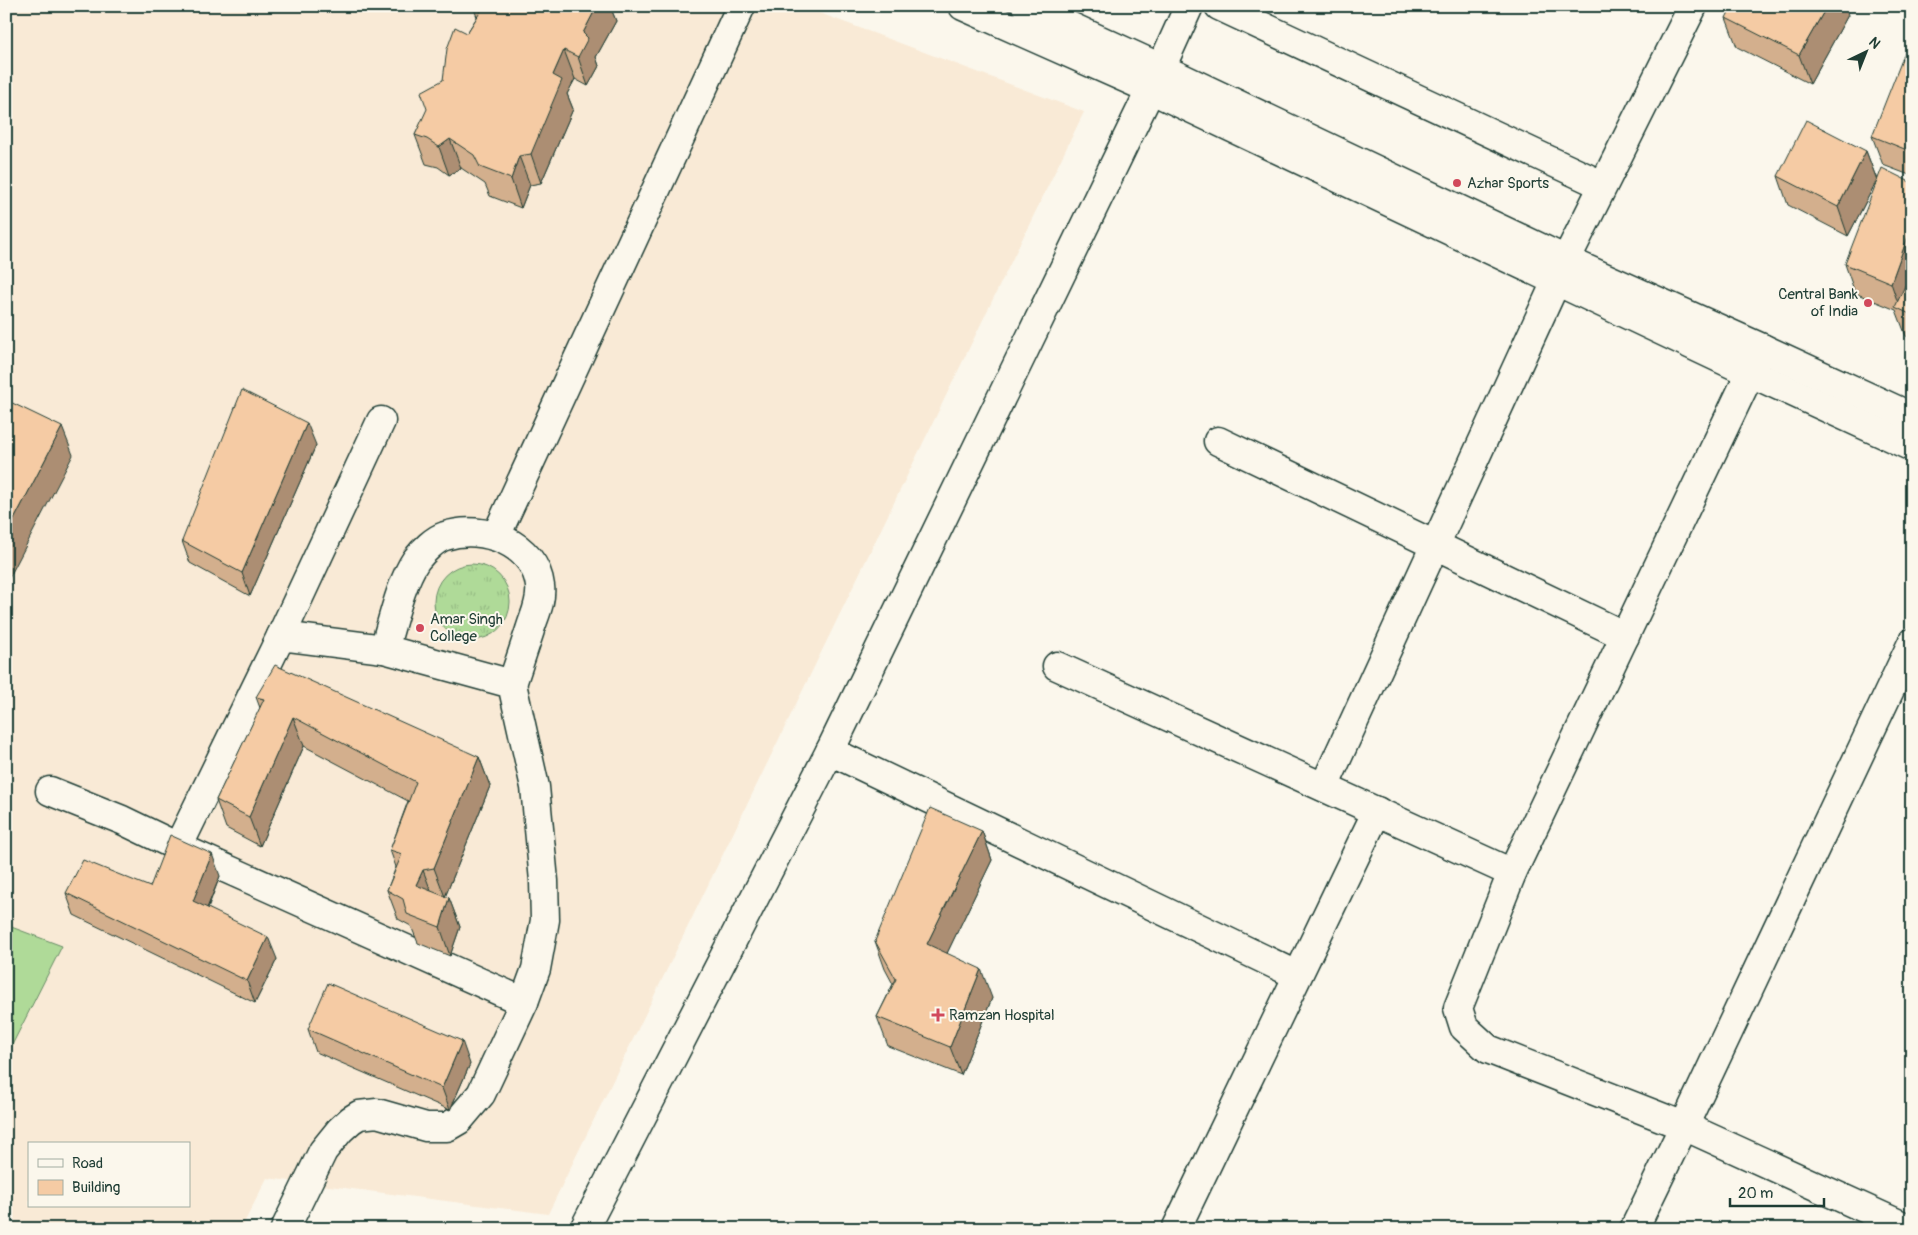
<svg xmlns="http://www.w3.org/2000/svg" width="1918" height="1235" font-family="Pangolin,sans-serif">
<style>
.built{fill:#f9ead6;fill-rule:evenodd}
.grass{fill:url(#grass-tufts);stroke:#678c66}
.pitch{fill:#afda98;stroke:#678c66}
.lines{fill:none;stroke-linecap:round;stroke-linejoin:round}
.minor-casing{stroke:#1f3d34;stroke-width:31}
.minor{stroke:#fbf7ec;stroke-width:28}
.wall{fill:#d3af8d;stroke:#1f3d34}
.shaded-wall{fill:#ac8e73;stroke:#1f3d34}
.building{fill:#f5cba4;stroke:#1f3d34}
.poi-dot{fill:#d1495b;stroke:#fbf7ec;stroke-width:2}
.labels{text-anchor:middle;stroke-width:4;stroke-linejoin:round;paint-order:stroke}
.poi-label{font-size:15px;fill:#1f3d34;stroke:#fbf7ec;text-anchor:start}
</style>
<defs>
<pattern id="grass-tufts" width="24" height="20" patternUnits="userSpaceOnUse" patternTransform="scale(1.25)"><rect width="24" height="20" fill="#afda98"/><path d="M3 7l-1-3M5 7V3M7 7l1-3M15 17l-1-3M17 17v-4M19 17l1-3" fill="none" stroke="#96bc84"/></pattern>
</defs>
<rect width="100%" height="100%" fill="#fbf7ec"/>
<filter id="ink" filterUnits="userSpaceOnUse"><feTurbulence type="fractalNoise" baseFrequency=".02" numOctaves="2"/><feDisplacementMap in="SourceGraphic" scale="10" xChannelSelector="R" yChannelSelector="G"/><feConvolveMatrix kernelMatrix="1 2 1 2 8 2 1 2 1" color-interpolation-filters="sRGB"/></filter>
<g filter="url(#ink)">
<path class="built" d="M 6,6 L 801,6 L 1084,112 L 548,1214 L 267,1178 L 241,1229 L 6,1229 ZM 29,1144 L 189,1144 L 189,1206 L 29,1206 Z"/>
<circle class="grass" cx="472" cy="602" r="38"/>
<polygon class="pitch" points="6,925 62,946 6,1057"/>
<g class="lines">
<g class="minor-casing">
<g id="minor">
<polyline points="963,6 1150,89 1751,373 1912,447"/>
<polyline points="1026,6 1161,68 1566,260 1762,348 1912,417"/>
<polyline points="1219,6 1602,185"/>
<polyline points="1762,348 1512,873 1458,1008 1464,1027 1488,1049 1684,1126 1910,1229"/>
<polyline points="1218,441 1625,636"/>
<polyline points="496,536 741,6"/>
<polyline points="281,636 381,421"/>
<path d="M 384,649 C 392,623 401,582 416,560 C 423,551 435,539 445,536 C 483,523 535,544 540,586 C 542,602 534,616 530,630 C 524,648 518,666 512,684"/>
<polyline points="1057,666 1512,873"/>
<polyline points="830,751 1297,975"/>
<polyline points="1324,787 1566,260 1693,6"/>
<polyline points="50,791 122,820 178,847 524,1002"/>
<polyline points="178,847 281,636 384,649 512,684 535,787 544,881 545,920 536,969 524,1002 481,1094 459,1120 447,1127 426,1127 377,1113 359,1115 351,1120 340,1130 323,1151 285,1229"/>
<polyline points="584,1229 830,751 1161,68 1189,6"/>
<polyline points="1176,1229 1377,811"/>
<polyline points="1634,1229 1684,1126 1912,643"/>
</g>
</g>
<use href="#minor" class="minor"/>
</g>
<g class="wall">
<polygon points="473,6 610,6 616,21 596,57 599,66 588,86 575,79 567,94 573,109 541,183 530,185 521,208 490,196 485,184 461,168 449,175 438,167 426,164 415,135 443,80 467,33 477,17"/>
<polygon points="1848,15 1810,84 1737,47 1726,18"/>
<polygon points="1912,55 1912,176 1883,165 1872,136"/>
<polygon points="1866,151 1877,180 1848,236 1788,205 1778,176"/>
<polygon points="1912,183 1912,339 1906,336 1896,310 1855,293 1845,264"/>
<polygon points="316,445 250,596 190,563 182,541"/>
<polygon points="256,697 479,757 490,786 445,897 449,898 460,927 450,956 418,943 411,926 398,919 387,890 396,867 390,850 408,801 304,746 260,846 226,828 216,800 260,708"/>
<polygon points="982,831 992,860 947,953 992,998 961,1075 888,1046 877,1017 893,984 885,969 875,941"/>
<polygon points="220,876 208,908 277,959 255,1003 74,915 66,893 150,887"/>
<polygon points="308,1029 470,1064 450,1110 316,1052"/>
</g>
<g class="shaded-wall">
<polygon points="597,6 610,6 616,21 596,57 599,66 588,86 578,57 583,33"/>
<polygon points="1827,6 1845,6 1848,15 1810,84 1799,55"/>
<polygon points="564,50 575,79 567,94 573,109 541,183 531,154 553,75"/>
<polygon points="450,139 461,168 449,175 439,147"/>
<polygon points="1866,151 1877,180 1848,236 1838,207"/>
<polygon points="519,156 530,185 521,208 511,179"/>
<polygon points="1912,225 1912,283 1900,309 1891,283"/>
<polygon points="307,423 316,445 250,596 242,573"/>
<polygon points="62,427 73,455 6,584 6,535"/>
<polygon points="293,717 304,746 260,846 249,817"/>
<polygon points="479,757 490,786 445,897 434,868"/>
<polygon points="982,831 992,860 938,972 927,944"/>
<polygon points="212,854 220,876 201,923 193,901"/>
<polygon points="423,870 434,899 416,885"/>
<polygon points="449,898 460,927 450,956 440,927"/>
<polygon points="268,937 277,959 255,1003 247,981"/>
<polygon points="981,969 992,998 961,1075 950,1047"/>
<polygon points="462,1041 470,1064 450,1110 442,1088"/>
</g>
<g class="building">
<polygon points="475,6 597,6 583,33 588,38 578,57 564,50 553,75 562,80 531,154 519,156 511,179 480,167 474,155 450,139 439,147 427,139 415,135 427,109 421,92 443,80 447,49 455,27 467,33 481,11"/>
<polygon points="1732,6 1827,6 1799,55 1726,18"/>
<polygon points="1905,52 1912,55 1912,152 1872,136"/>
<polygon points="1806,120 1866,151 1838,207 1778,176"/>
<polygon points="1882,168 1912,183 1912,225 1891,283 1845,264"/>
<polygon points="1912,271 1912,315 1895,307"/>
<polygon points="242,390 307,423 242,573 182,541"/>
<polygon points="6,400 62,427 6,535"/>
<polygon points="275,665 479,757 434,868 423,870 416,885 449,898 440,927 407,914 403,899 387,890 402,854 390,850 416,782 293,717 249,817 216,800 264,699 256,697"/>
<polygon points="930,808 982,831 927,944 981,969 950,1047 877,1017 896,979 875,941"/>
<polygon points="170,835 212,854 193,901 268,937 247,981 66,893 83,860 150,887"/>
<polygon points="328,983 462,1041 442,1088 308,1029"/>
</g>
</g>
<g class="poi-dot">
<circle cx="1457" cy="183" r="5"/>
<circle cx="1868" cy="303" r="5"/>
<circle cx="420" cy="628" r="5"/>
<path d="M935.5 1007.5h5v5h5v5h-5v5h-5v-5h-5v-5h5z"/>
</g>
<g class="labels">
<g class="poi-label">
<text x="1467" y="188">Azhar Sports</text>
<text x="1858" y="299" text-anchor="end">Central Bank<tspan x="1858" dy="17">of India</tspan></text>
<text x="430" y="624">Amar Singh<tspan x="430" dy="17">College</tspan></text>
<text x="949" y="1020">Ramzan Hospital</text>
</g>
</g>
<rect width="1918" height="1235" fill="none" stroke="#fbf7ec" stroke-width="25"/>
<rect x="12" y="12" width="1893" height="1210" fill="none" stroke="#1f3d34" stroke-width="2" filter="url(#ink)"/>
<rect x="28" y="1142" width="162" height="65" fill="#fbf7ec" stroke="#a3ada2"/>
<rect x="38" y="1159" width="25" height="8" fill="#fbf7ec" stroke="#a3ada2"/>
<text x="72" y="1168" font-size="15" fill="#1f3d34">Road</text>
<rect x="38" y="1180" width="25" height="15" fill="#f5cba4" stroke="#a3ada2"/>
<text x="72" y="1192" font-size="15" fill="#1f3d34">Building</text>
<g transform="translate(1866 52) rotate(43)" stroke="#fbf7ec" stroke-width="4" paint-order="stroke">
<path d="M0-4L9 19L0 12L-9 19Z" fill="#1f3d34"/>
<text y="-8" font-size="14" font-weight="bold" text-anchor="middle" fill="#1f3d34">N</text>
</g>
<path d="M1730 1198v8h94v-8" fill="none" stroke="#1f3d34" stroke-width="2.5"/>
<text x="1738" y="1198" font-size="15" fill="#1f3d34" stroke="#fbf7ec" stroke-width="4" paint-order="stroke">20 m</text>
</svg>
